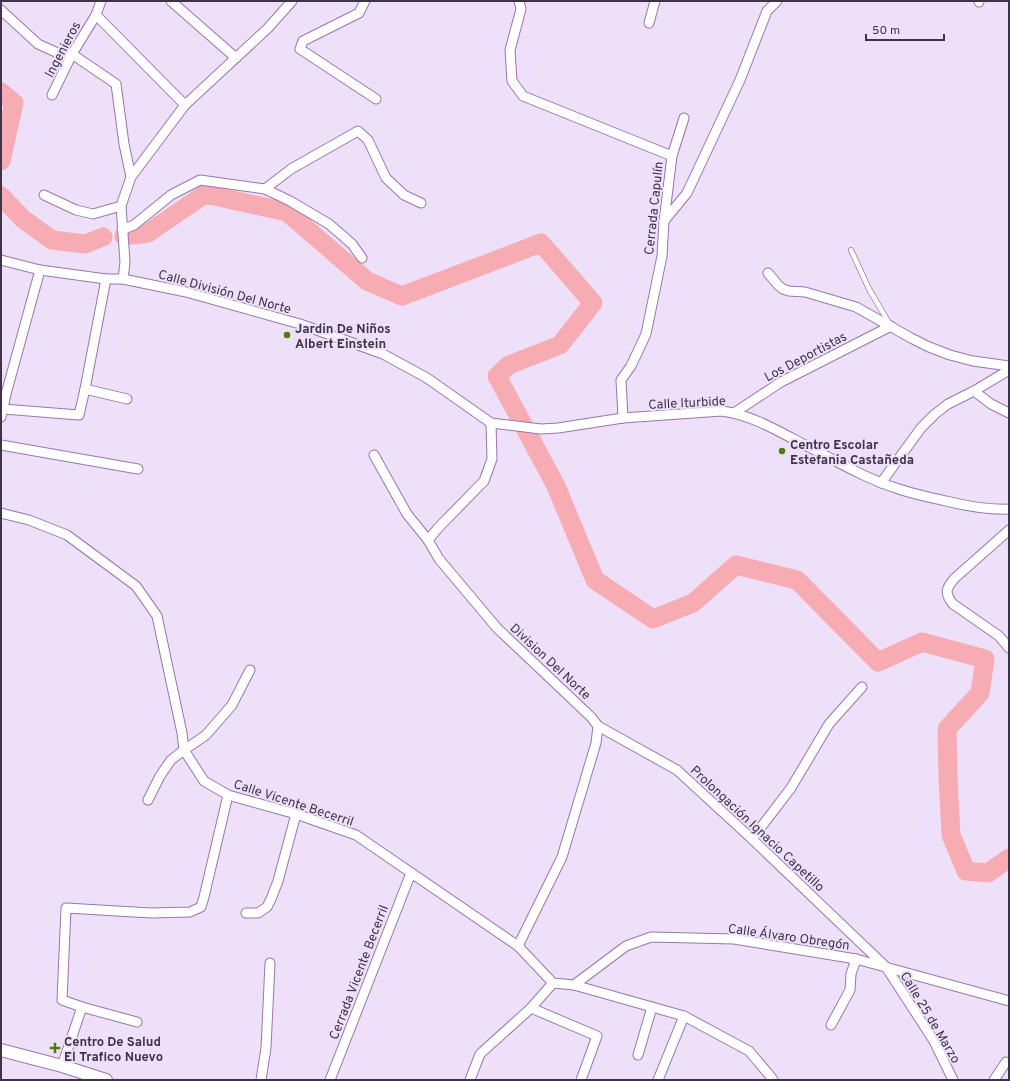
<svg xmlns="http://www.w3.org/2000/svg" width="1010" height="1081" font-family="Overpass,sans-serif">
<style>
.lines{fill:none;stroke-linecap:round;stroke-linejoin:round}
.river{stroke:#f7acb4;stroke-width:19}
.lane-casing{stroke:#9a75b0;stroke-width:6}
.street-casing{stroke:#9a75b0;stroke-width:11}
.secondary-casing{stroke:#9a75b0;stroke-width:14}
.lane{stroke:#fff;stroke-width:4.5}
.street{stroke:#fff;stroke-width:9}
.secondary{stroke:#fff;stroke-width:12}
.poi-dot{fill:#4c7e0d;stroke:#efe0fa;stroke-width:1.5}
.labels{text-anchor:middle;stroke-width:4;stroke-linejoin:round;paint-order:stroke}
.street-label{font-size:13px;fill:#41324b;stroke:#efe0fa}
.poi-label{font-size:13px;font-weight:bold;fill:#41324b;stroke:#efe0fa;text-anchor:start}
</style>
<rect width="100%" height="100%" fill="#efe0fa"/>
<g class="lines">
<g class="river">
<polyline points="1,92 14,103 1,161"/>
<polyline points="1,196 23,219 52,240 85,244 103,237"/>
<polyline points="124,236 148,233 205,194 287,212 367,281 402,296 541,243 593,303 560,345 509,365 497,376 556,486 595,580 653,619 693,603 736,565 797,580 878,662 922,642 985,659 980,693 947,729 948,778 951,835 966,871 988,873 1009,858"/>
</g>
<g class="lane-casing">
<polyline id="lane" points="851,250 869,289 889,323"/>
</g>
<g class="street-casing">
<g id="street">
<polyline points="171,1 236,58"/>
<polyline points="365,1 359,13 303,41 300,49 376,99"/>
<polyline points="519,1 521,9 510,50 512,81 523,96 672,156"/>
<polyline points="979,2 979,1"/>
<polyline points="1,10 38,44 60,54 72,54 116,84 124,144 131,177"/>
<polyline points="96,15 185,105"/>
<polyline points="649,23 655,1"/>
<polyline points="52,95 72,54 96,15 101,1"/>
<polyline points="265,189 291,169 358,131 368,140 386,178 404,195 421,203"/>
<polyline points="44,195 76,210 93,214 121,206"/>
<polyline points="664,221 687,193 740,80 767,11 777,1"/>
<polyline points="122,230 134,225 171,195 200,180 265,189 290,201 329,224 352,244 362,258"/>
<polyline points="1,260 40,270 106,279 123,279 186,292 300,324 383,354 427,378 491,423"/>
<polyline points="768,273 778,285 783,289 789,291 805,292 856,307 911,338 929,347 950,355 973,361 1009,366"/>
<polyline points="123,279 125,262 121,206 131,177 185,105 268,28 292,1"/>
<polyline points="85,389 127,399"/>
<polyline points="974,391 991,404 1009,413"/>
<polyline points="3,409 79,415 85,389 106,279"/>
<polyline points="734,413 781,382 891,326"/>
<polyline points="1,417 6,394 40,270"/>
<polyline points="623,418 621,380 631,366 646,334 662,256 664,221 672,156 684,118"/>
<path d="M 491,423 L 541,429 L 558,428 L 623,418 L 722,411 C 752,415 778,431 805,445 C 835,460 864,478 896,488 C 912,494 929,497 946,501 C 966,506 988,510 1009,509"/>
<polyline points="1,445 138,469"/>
<polyline points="374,455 407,514 428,540 439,559 497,628 591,717 598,726 677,770 752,839 886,967 934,1041 953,1080"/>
<polyline points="881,483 921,428 935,414 948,404 974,391 1009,370"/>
<polyline points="1,513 29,520 67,535 136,586 157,616 182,733 184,750 204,781 228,795 296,814 356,835 518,946 553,983"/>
<path d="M 1009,530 L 955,578 C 946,588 944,593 953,604 L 999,636 L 1009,648"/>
<polyline points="428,540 439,527 484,481 492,459 491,423"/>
<polyline points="148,800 160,776 171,760 184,750 206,735 232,705 250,670"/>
<polyline points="752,839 791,788 829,724 862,687"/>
<polyline points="246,913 258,913 267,907 271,899 278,881 296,814"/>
<polyline points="518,946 562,857 596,743 598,726"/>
<polyline points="553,983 574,985 684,1016 749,1051 771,1077 773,1080"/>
<polyline points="574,985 626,946 651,937 734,939 856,959 1009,1001"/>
<polyline points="82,1007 137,1022"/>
<polyline points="531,1008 597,1036 581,1080"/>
<polyline points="831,1025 850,990 851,974 856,959"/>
<polyline points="638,1055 652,1007"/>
<polyline points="62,1066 82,1007 62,1000 66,908 151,913 190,912 201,907 204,897 228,795"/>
<polyline points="261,1080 266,1048 270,963"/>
<polyline points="330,1080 411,873"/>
<polyline points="470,1080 480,1054 531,1008 553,983"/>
<polyline points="658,1080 684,1016"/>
<polyline points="994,1080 1006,1062"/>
</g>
</g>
<g class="secondary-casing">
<polyline id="secondary" points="1,1050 62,1066 106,1080"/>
</g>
<use href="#lane" class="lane"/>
<use href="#street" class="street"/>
<use href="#secondary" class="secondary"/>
</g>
<g class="poi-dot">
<circle cx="287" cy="335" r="4"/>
<circle cx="782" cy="451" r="4"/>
<path d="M53 1042h4v4h4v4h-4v4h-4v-4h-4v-4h4z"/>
</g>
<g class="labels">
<g class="street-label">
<text transform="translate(62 49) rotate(-62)" y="5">Ingenieros</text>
<text transform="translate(653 208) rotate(-84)" y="5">Cerrada Capulín</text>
<text transform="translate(225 291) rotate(15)" y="5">Calle División Del Norte</text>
<text transform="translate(805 356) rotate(-28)" y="5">Los Deportistas</text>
<text transform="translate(687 402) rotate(-3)" y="5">Calle Iturbide</text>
<text transform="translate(551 661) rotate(43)" y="5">Division Del Norte</text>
<text transform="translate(294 802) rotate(18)" y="5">Calle Vicente Becerril</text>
<text transform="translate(758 828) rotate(43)" y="5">Prolongación Ignacio Capetillo</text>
<text transform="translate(789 936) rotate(8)" y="5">Calle Álvaro Obregón</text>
<text transform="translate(358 972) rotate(-69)" y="5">Cerrada Vicente Becerril</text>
<text transform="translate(931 1017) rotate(59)" y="5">Calle 25 de Marzo</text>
</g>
<g class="poi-label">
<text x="295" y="333">Jardin De Niños<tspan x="295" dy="15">Albert Einstein</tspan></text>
<text x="790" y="449">Centro Escolar<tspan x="790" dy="15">Estefania Castañeda</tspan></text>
<text x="64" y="1046">Centro De Salud<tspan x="64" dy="15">El Trafico Nuevo</tspan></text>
</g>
</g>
<rect width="1010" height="1081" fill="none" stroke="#41324b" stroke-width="4"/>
<path d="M866 34v6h78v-6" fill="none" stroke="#41324b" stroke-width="2"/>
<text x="872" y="34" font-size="12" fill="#41324b" stroke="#efe0fa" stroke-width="3" paint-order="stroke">50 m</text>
</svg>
